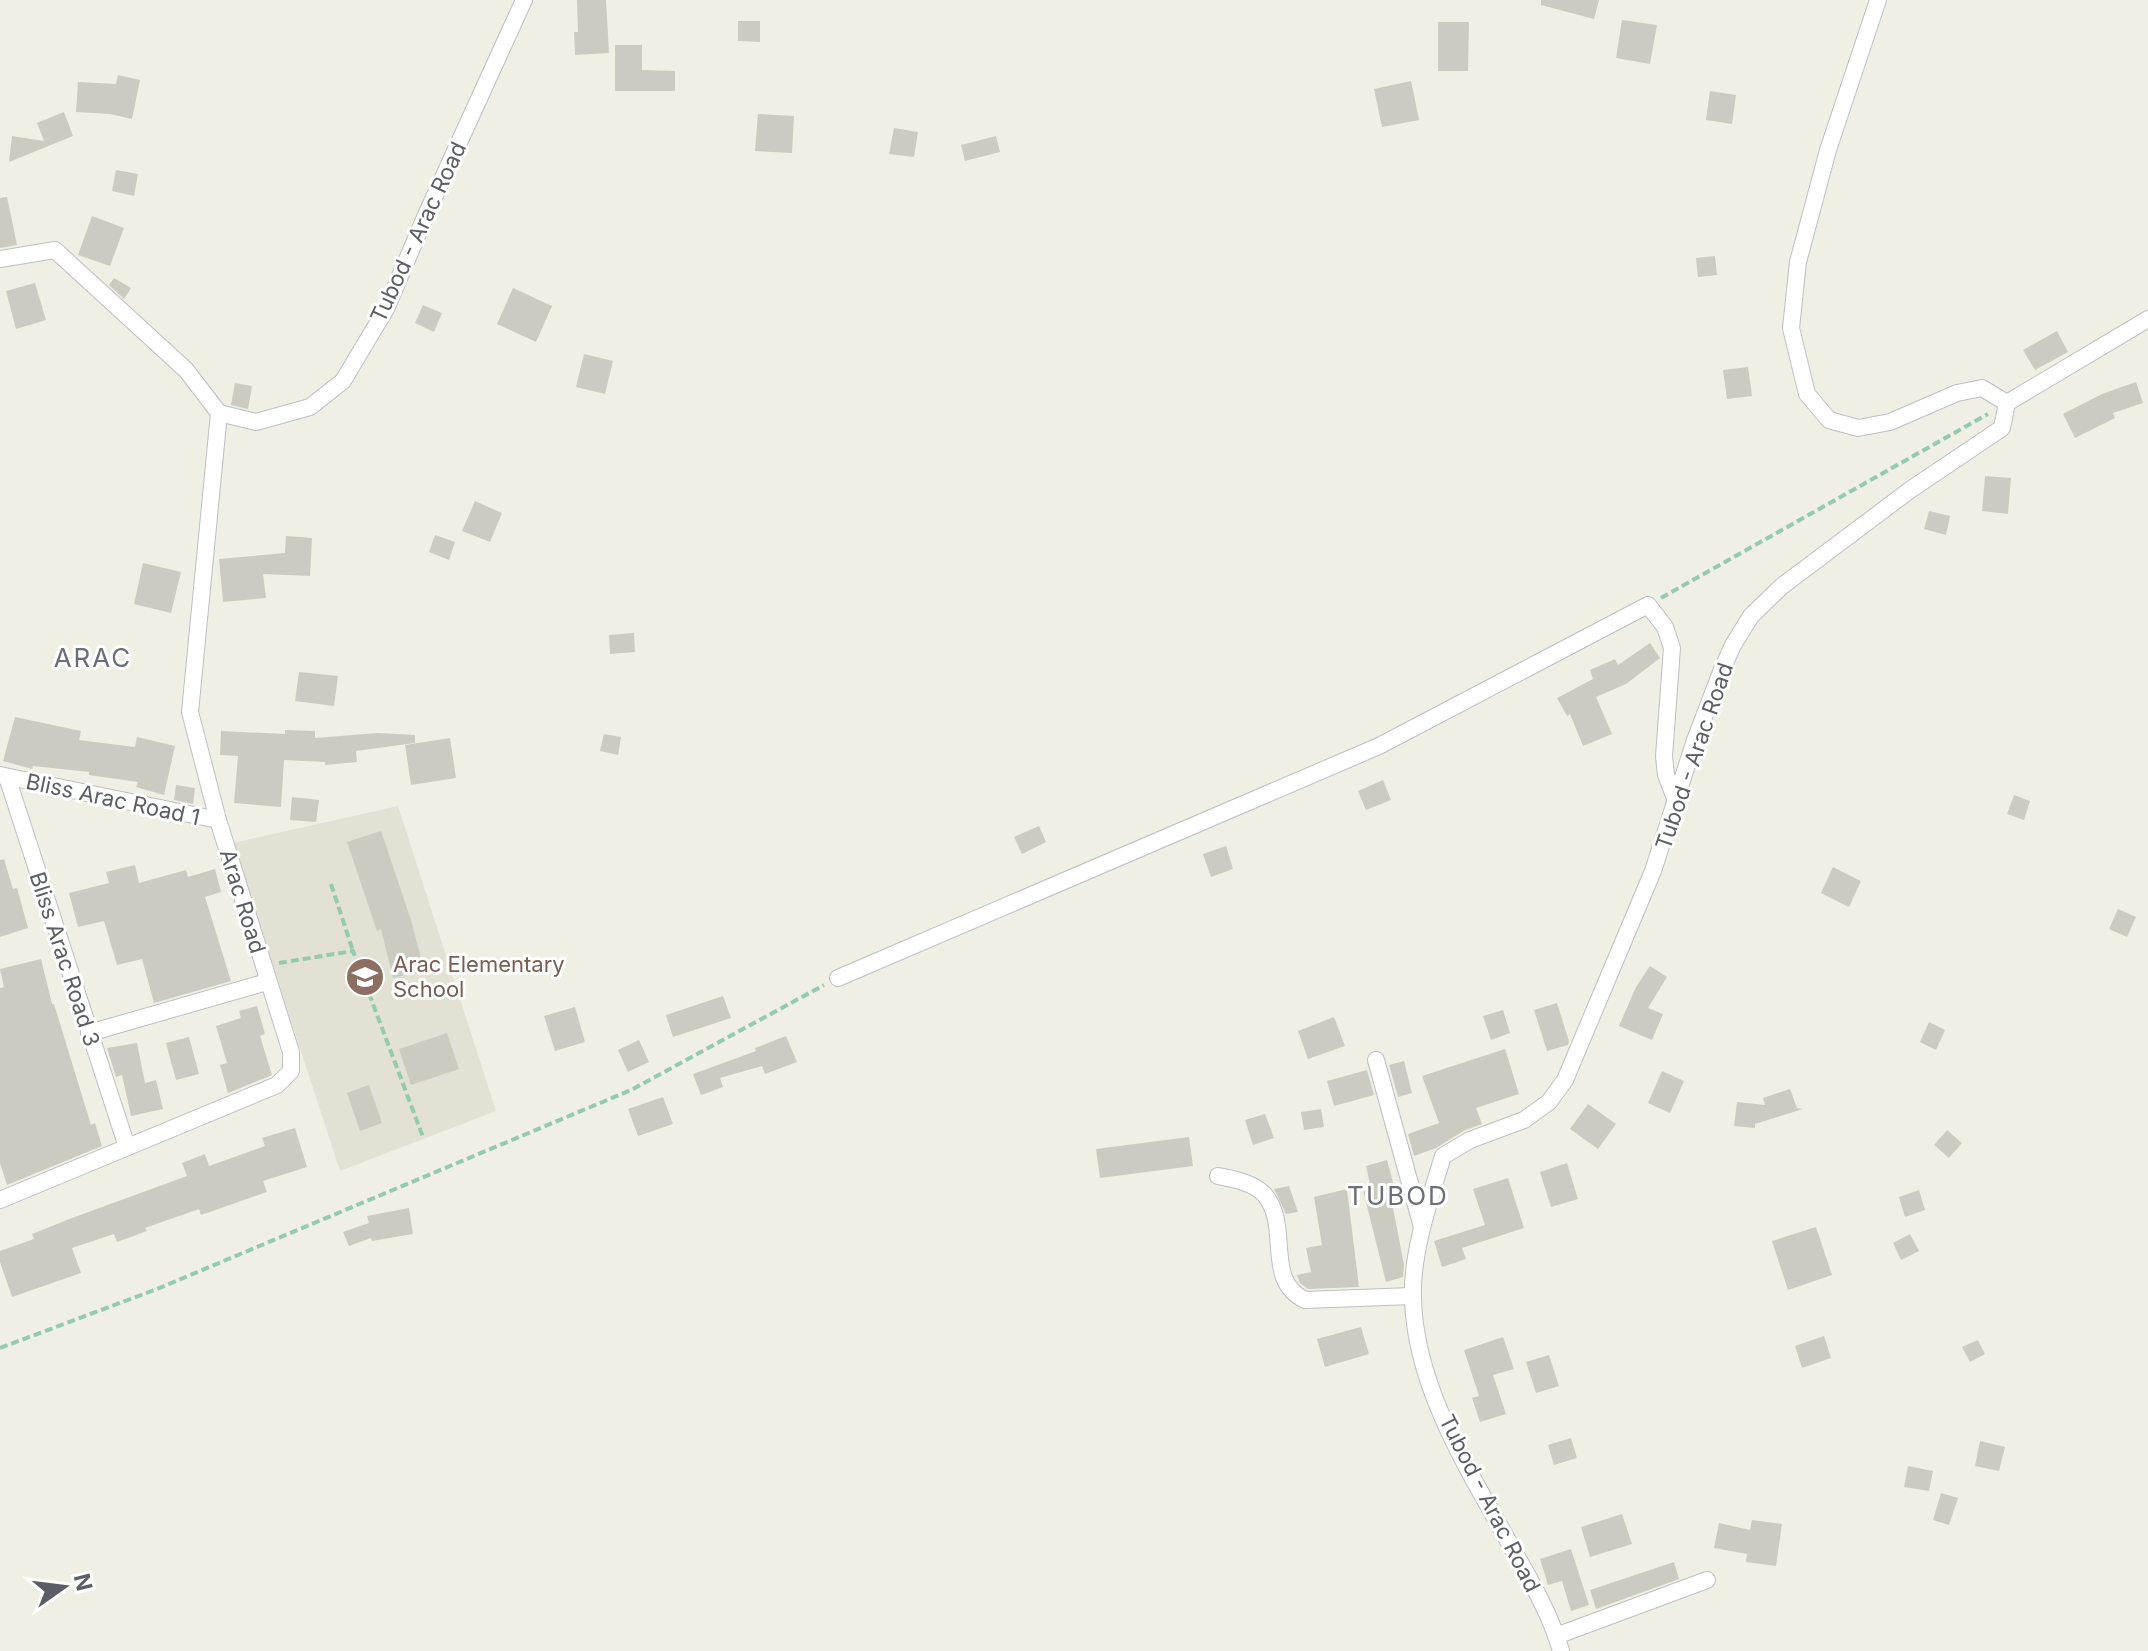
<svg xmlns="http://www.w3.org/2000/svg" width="2148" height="1651" font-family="Inter,sans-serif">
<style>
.education{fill:#e2e1d3}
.building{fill:#cccbc1}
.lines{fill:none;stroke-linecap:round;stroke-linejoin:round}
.minor-casing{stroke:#bdbfc5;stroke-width:18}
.path{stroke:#95cbad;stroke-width:4;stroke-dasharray:8 4;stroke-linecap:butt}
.minor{stroke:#fff;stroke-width:16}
.labels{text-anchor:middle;stroke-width:6;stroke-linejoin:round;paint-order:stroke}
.street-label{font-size:22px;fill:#5b5e65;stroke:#fff}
.education-label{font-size:22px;fill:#785e54;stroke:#fff;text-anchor:start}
.quarter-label{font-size:26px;letter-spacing:2px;fill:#6c6f77;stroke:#fff}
</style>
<rect width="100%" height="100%" fill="#efefe3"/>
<polygon class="education" points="398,806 496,1111 340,1171 233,843"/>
<g class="building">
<polygon points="577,0 606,0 609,53 575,55 574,32 578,32"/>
<polygon points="1541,0 1599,0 1594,19 1541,5"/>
<polygon points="1622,20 1657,25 1650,64 1616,58"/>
<polygon points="738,21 760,21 760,42 738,41"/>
<polygon points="1438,22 1469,22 1468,71 1438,71"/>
<polygon points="615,45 642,45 642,70 675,71 675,91 615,91"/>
<polygon points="118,75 140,80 132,119 110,114 76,112 78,82 116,84"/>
<polygon points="1411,81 1419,120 1382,127 1374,89"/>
<polygon points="1710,91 1736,95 1732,124 1706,120"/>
<polygon points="64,112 73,136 9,162 12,136 44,141 37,123"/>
<polygon points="758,114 794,116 792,153 755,151"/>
<polygon points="894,128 918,132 914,157 889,154"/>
<polygon points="996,136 1000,152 965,161 961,145"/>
<polygon points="116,170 138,174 134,196 112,191"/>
<polygon points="7,197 17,245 0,248 0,198"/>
<polygon points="92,216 124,228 110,266 78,255"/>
<polygon points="1715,256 1717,275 1698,277 1696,258"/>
<polygon points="114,278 131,288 124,299 109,285"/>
<polygon points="35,283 46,320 16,329 6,291"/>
<polygon points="513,288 552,306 536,342 497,324"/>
<polygon points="423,305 442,313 434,332 415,323"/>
<polygon points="2057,331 2068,352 2035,370 2023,350"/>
<polygon points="584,354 613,361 605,394 576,387"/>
<polygon points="1748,367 1752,396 1727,399 1723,370"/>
<polygon points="2136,382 2143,403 2113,413 2115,418 2075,438 2063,414 2102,394"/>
<polygon points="235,383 252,386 248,409 231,405"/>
<polygon points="1985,476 2011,478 2008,514 1982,511"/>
<polygon points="475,501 502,513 490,542 462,531"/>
<polygon points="1929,511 1950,516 1946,535 1924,529"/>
<polygon points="435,535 455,542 449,560 429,552"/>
<polygon points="286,536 312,538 310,576 263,574 266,598 223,602 219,559 285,553"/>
<polygon points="143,563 181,572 171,613 134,604"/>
<polygon points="634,633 635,652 610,654 609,635"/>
<polygon points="1650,643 1660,658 1626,684 1596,697 1612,734 1583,746 1570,714 1567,716 1557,698 1593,679 1590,670 1615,659 1618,665"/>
<polygon points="299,672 338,676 334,706 295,701"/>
<polygon points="15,717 81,731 79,740 135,747 137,737 175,746 164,795 136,787 138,782 89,775 89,772 33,766 32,769 3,761"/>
<polygon points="285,730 315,731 315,738 378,733 415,735 415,743 356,751 357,762 325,765 325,762 284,760 281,807 234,803 238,756 220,755 221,731 285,734"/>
<polygon points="604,734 621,737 618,755 600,751"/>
<polygon points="450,738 456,778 411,785 405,745"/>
<polygon points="1383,780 1391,800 1366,810 1358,791"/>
<polygon points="176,785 195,788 193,804 174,800"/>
<polygon points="2014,795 2030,801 2024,820 2007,814"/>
<polygon points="292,797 319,800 316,822 290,820"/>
<polygon points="1039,826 1046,842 1022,854 1014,837"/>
<polygon points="381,831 411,920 424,970 393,978 381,929 377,931 347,842"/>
<polygon points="1226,846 1233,869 1211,877 1203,854"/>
<polygon points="4,859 13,889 17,888 28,928 0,937 0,860"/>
<polygon points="135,865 139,883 186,870 188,877 215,869 221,892 205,897 231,981 154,1003 142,959 117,965 104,921 78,927 69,893 109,883 106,872"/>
<polygon points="1833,867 1861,881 1849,907 1821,893"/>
<polygon points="2118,909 2136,917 2127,937 2109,929"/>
<polygon points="41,959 52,1004 54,1004 91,1125 95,1123 102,1146 7,1185 0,1163 0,988 4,987 0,969"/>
<polygon points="1650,966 1667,977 1648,1008 1663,1014 1652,1040 1619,1026 1636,987"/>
<polygon points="723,996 731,1018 673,1037 666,1015"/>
<polygon points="1557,1003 1569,1041 1568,1045 1547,1051 1534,1010"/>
<polygon points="257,1006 265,1034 260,1036 272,1075 228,1093 220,1065 227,1063 216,1026 241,1018 239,1011"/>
<polygon points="575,1007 585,1042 555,1051 544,1016"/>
<polygon points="1503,1010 1510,1033 1491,1040 1483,1016"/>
<polygon points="1334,1017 1345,1046 1308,1059 1298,1031"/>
<polygon points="1929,1022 1945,1030 1936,1050 1920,1042"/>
<polygon points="447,1033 459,1069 411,1085 399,1049"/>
<polygon points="786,1036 797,1062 765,1074 762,1066 720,1078 723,1087 701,1095 693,1074 756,1051 755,1048"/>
<polygon points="189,1037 199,1074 176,1080 166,1043"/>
<polygon points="639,1040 649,1062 628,1072 618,1050"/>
<polygon points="137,1043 145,1083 156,1080 163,1109 131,1116 122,1075 116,1077 107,1048"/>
<polygon points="1505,1049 1519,1094 1476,1108 1482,1124 1465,1130 1436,1148 1414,1156 1408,1134 1439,1123 1422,1076"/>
<polygon points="1404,1061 1412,1093 1398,1097 1389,1065"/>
<polygon points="1367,1070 1374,1095 1334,1106 1327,1081"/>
<polygon points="1662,1071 1684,1081 1670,1113 1648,1103"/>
<polygon points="369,1085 382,1123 360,1131 347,1093"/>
<polygon points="1790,1089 1797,1108 1803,1109 1755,1124 1755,1128 1734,1126 1737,1102 1765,1105 1763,1098"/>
<polygon points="663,1097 673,1124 638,1136 628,1109"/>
<polygon points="1588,1104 1616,1124 1598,1149 1570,1129"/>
<polygon points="1321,1109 1324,1127 1304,1130 1301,1112"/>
<polygon points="1265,1114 1274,1138 1253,1145 1245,1120"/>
<polygon points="295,1128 307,1167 263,1181 267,1192 201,1215 199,1209 145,1228 147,1231 117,1242 114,1234 72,1248 81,1273 12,1297 0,1262 0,1251 34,1239 32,1234 72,1218 187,1176 182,1163 205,1154 209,1166 265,1146 262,1138"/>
<polygon points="1947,1130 1962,1143 1949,1158 1934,1145"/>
<polygon points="1189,1137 1193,1166 1100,1178 1096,1149"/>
<polygon points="1387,1160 1395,1190 1390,1192 1404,1265 1403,1277 1386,1282 1362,1186 1370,1184 1366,1166"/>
<polygon points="1567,1163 1578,1199 1551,1207 1540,1172"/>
<polygon points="1508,1178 1524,1228 1462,1248 1466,1259 1442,1267 1434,1241 1485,1225 1473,1189"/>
<polygon points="1289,1186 1298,1212 1286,1214 1274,1189"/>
<polygon points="1347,1189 1359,1287 1308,1289 1300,1283 1297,1275 1311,1272 1306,1248 1322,1245 1314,1197"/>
<polygon points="1919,1190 1925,1210 1905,1217 1899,1197"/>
<polygon points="409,1208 413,1234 372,1241 371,1238 349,1246 343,1232 369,1223 367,1216"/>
<polygon points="1816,1227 1832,1275 1788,1290 1772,1241"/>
<polygon points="1910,1234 1919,1251 1901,1260 1893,1243"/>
<polygon points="1361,1327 1369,1354 1325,1367 1317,1339"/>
<polygon points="1824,1336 1831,1358 1802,1368 1795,1346"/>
<polygon points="1503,1337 1514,1369 1493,1375 1506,1414 1480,1422 1472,1398 1479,1396 1464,1350"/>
<polygon points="1978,1340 1985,1354 1970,1362 1962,1347"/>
<polygon points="1549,1355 1559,1386 1536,1393 1526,1362"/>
<polygon points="1571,1438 1577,1458 1554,1465 1548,1445"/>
<polygon points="1980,1441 2005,1447 1999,1471 1975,1466"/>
<polygon points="1908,1466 1933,1471 1929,1491 1904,1487"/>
<polygon points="1941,1493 1958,1498 1949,1525 1933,1520"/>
<polygon points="1622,1514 1632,1544 1590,1557 1581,1527"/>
<polygon points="1752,1520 1782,1524 1776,1566 1746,1562 1747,1554 1714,1548 1719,1523 1750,1530"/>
<polygon points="1571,1549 1589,1605 1571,1611 1562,1581 1548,1585 1540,1559"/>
<polygon points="1674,1562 1679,1579 1596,1609 1590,1590"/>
</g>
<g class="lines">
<g class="minor-casing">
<g id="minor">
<polyline points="0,259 55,250 186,370 219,413"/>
<polyline points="2007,403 2148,319"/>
<polyline points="219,413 256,422 310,407 343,381 386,309 426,215 524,0"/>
<polyline points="0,775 218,820"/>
<polyline points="7,777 127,1147"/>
<polyline points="838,978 1379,746 1648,605 1665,627 1672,648 1664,756 1666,775 1676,801"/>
<polyline points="89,1033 267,982"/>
<polyline points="1376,1060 1422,1227"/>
<path d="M 1218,1176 C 1233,1179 1252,1182 1264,1194 C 1292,1226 1263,1280 1305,1300 L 1412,1296"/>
<polyline points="0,1200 277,1085 291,1071 291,1052 218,820 190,712 219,413"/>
<polyline points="1556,1636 1707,1580"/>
<path d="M 1561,1651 C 1549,1608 1523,1569 1502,1530 C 1462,1460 1415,1381 1413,1299 C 1411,1254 1430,1199 1443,1156 L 1470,1140 L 1524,1120 L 1549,1102 L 1565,1080 L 1653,871 L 1695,740 L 1721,672 L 1733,645 L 1751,616 L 1782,586 L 1910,490 L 2002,428 L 2007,403 L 1982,388 L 1957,393 L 1890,422 L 1858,428 L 1829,420 L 1807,394 L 1791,328 L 1798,262 L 1828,150 L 1878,0"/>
</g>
</g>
<g class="path">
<polyline points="1661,598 1988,414"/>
<polyline points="331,884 353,951"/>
<polyline points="279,963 353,951 423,1137"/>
<polyline points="0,1348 157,1289 631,1090 824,985"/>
</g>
<use href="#minor" class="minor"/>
</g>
<defs>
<g id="school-disc" transform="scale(2)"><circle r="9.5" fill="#8d6e63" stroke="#fff"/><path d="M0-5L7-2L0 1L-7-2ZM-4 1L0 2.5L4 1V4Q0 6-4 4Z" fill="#fff"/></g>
</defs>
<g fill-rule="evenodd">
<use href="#school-disc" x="365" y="977"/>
</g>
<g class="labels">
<g class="street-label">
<text transform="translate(418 232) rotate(-65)" y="8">Tubod - Arac Road</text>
<text transform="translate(1694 756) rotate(-71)" y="8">Tubod - Arac Road</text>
<text transform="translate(113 799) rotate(12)" y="8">Bliss Arac Road 1</text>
<text transform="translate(243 901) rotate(73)" y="8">Arac Road</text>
<text transform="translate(65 959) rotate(72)" y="8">Bliss Arac Road 3</text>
<text transform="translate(1490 1503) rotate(63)" y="8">Tubod - Arac Road</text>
</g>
<g class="education-label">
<text x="393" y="972">Arac Elementary<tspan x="393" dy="25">School</tspan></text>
</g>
<g class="quarter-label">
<text x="93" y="667">ARAC</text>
<text x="1398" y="1205">TUBOD</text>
</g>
</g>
<g transform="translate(64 1587) rotate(76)" stroke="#ffffff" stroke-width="6" paint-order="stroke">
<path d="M0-6L14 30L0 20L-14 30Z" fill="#5b5e65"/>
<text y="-12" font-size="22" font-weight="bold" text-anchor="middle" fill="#5b5e65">N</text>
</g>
</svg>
